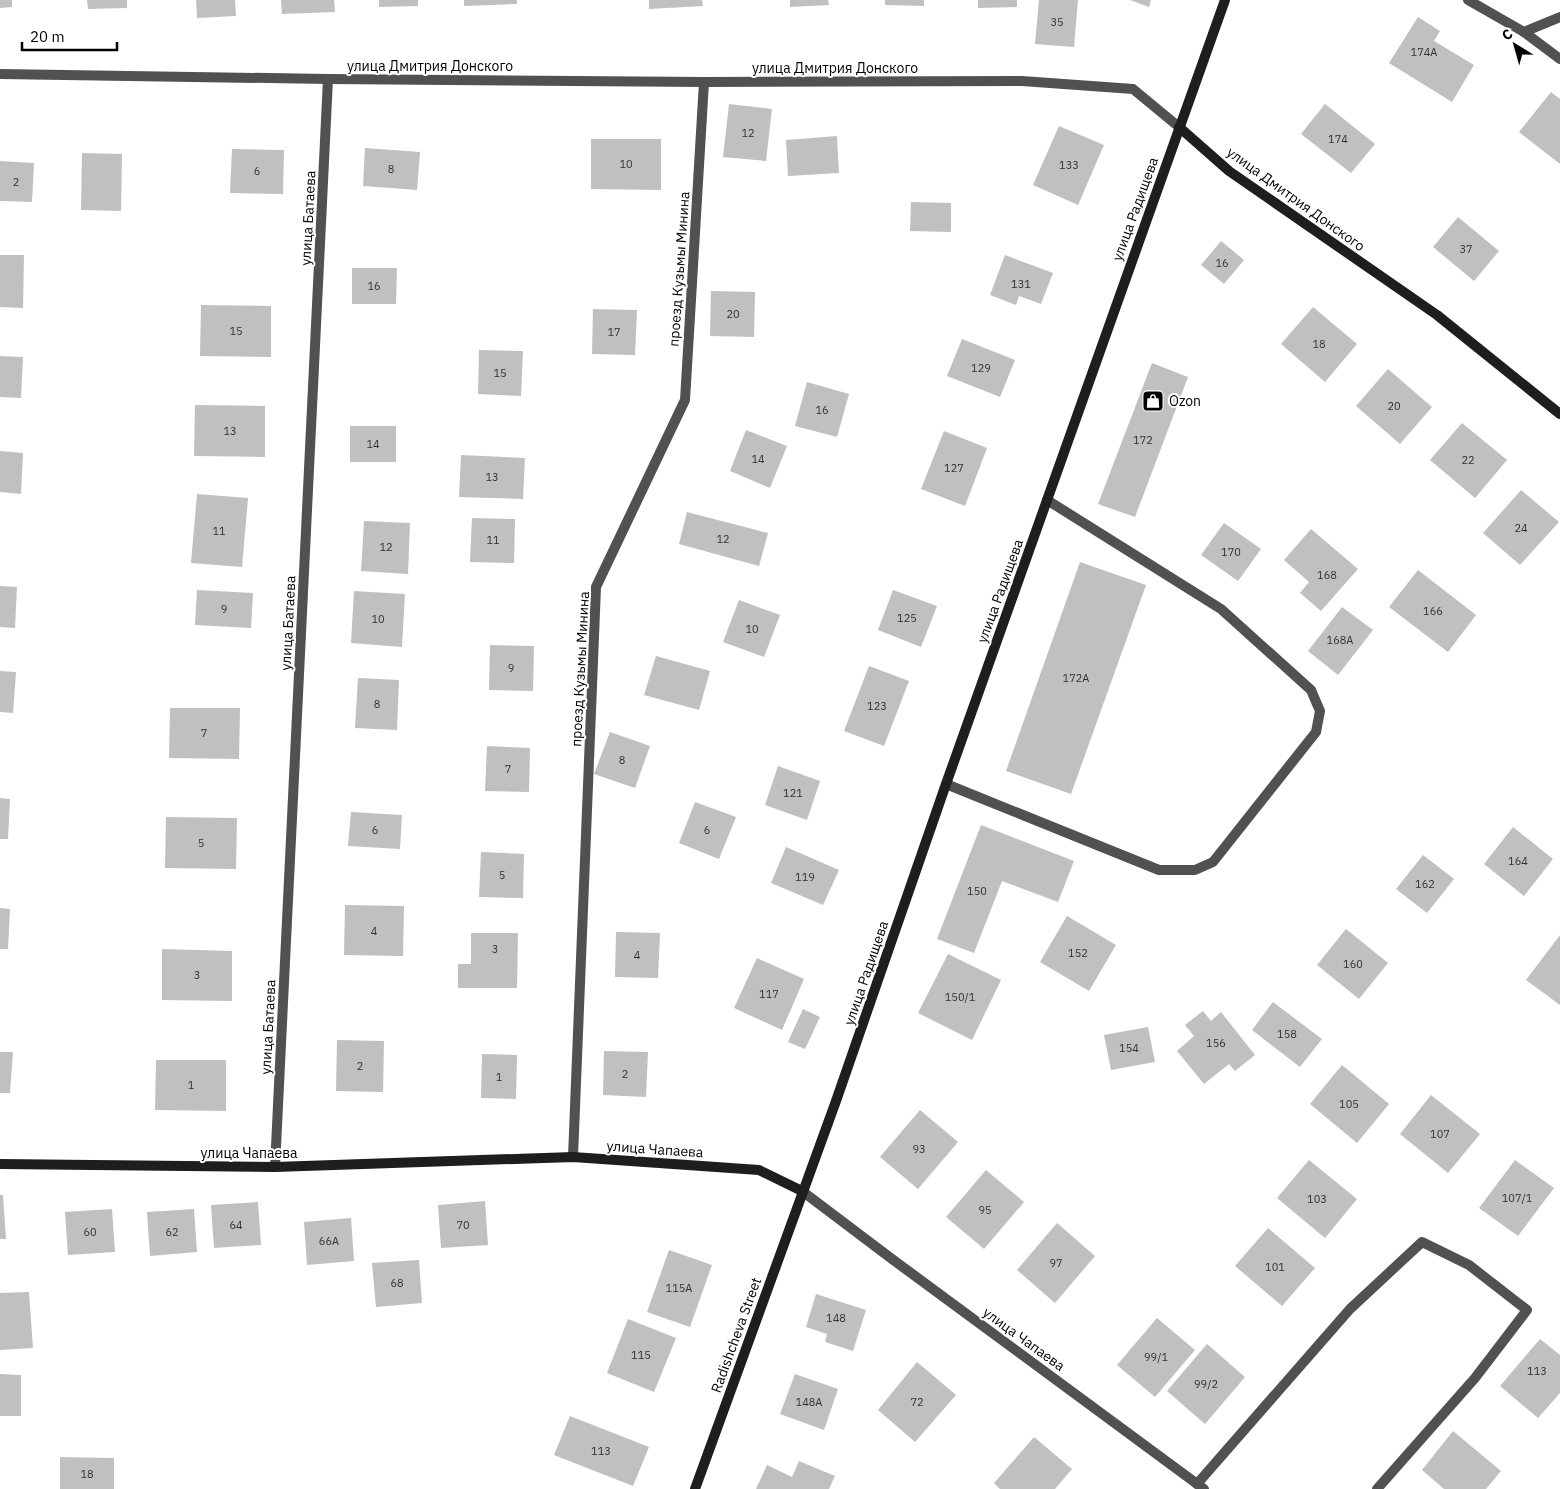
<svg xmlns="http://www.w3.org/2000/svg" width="1560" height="1489" font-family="'IBM Plex Sans',sans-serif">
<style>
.building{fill:#c0c0c0}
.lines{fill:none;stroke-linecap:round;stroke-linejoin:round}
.street{stroke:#515151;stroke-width:10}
.secondary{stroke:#1e1e1e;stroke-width:10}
.labels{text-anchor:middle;stroke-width:4;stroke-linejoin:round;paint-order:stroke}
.number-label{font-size:11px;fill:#303030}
.street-label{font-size:14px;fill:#000;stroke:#fff}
.poi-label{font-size:14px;fill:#000;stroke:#fff;text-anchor:start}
</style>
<rect width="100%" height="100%" fill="#fff"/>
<g class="building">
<polygon points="0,0 12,0 12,7 0,8"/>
<polygon points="87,0 127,0 127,8 88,9"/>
<polygon points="196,0 235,0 236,16 197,18"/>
<polygon points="281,0 334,0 335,12 282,14"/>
<polygon points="379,0 418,0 418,6 379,7"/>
<polygon points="464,0 517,0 517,4 464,6"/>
<polygon points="649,0 702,0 703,6 649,9"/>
<polygon points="790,0 828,0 829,5 790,7"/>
<polygon points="885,0 924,0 924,6 885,5"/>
<polygon points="978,0 1017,0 1017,7 978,8"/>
<polygon points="1039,0 1078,0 1074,47 1035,44"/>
<polygon points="1130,0 1151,0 1149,7"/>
<polygon points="1418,17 1440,31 1434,41 1474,65 1452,102 1389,63"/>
<polygon points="1551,92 1560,99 1560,164 1519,132"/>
<polygon points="729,104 772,109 766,161 723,157"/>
<polygon points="1325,104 1375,144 1351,173 1301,134"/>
<polygon points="1059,126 1104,145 1078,205 1033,185"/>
<polygon points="837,136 839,173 788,176 786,140"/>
<polygon points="591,139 661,139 661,190 591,189"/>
<polygon points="365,148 420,152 417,190 363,186"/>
<polygon points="232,149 284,150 283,194 230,193"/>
<polygon points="82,153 122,154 121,211 81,210"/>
<polygon points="0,161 34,163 32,202 0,201"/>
<polygon points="911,202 951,203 951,232 910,231"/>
<polygon points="1458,217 1499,251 1474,281 1433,247"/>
<polygon points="1221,241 1244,260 1224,284 1201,265"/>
<polygon points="0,255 24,255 23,308 0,307"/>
<polygon points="1005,255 1053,273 1041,304 1019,296 1016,305 990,295"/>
<polygon points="352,268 397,268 396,304 352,304"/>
<polygon points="711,291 755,292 754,337 710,336"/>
<polygon points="201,305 271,306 271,357 200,356"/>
<polygon points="1313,307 1357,344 1325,382 1281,344"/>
<polygon points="593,309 637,310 635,355 592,354"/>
<polygon points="962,339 1015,360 1000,397 947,376"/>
<polygon points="479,350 523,351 521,396 478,394"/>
<polygon points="0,356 23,357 21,398 0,397"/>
<polygon points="1152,363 1188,377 1135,517 1098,504"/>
<polygon points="1388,369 1432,407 1400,444 1356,406"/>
<polygon points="807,382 849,394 837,437 795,426"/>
<polygon points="195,405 265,406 265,457 194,456"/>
<polygon points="1462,423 1507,460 1475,498 1430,460"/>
<rect x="350" y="426" width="46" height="36"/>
<polygon points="746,430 787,446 770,488 730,471"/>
<polygon points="944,431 987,448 965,506 921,489"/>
<polygon points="0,451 23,453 21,494 0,492"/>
<polygon points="461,455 525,458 523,499 459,497"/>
<polygon points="1521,490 1559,522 1520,565 1483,533"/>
<polygon points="197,494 248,498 242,567 191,563"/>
<polygon points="687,512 768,533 759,566 679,544"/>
<polygon points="472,518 515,519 514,563 470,562"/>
<polygon points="364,521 410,523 408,574 361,571"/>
<polygon points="1224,523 1261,549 1238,581 1201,555"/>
<polygon points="1311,529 1358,569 1321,611 1300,593 1309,582 1284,560"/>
<polygon points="1080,562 1146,585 1071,794 1006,771"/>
<polygon points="1418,570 1476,615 1448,652 1389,607"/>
<polygon points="0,586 17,587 15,628 0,627"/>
<polygon points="197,590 253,593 251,628 195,625"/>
<polygon points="893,590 937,606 921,647 878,630"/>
<polygon points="354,591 405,594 402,647 351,643"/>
<polygon points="739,600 780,615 764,657 723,642"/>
<polygon points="1342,607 1373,630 1338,675 1308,651"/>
<polygon points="490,645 534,646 533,691 489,690"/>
<polygon points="656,656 710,671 699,710 644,695"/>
<polygon points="869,666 909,681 884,746 844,731"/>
<polygon points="0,671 16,672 13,713 0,712"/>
<polygon points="358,678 399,680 397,730 355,728"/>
<polygon points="170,708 240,708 239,759 169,758"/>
<polygon points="610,732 650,746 635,788 594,774"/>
<polygon points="487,746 530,748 529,792 485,791"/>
<polygon points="778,766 820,781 807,820 765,805"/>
<polygon points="0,798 10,799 8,839 0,839"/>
<polygon points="695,802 736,817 719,859 679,843"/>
<polygon points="351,812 402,815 400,849 348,846"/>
<polygon points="166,817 237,818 236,869 165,868"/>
<polygon points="981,825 1074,861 1058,902 1002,881 974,953 937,939"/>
<polygon points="1513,827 1553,859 1524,896 1484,864"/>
<polygon points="786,847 839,870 823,905 771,883"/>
<polygon points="481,852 524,854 523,898 479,897"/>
<polygon points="1423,855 1454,879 1427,913 1396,889"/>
<polygon points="345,905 404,906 403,956 344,955"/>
<polygon points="0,908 10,909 8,949 0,949"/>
<polygon points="1067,916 1116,945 1089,991 1040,962"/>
<polygon points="1346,929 1388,963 1359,999 1317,965"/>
<polygon points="616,932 660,933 658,978 615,977"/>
<polygon points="471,933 518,933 517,988 458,988 458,964 471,964"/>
<polygon points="1560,935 1560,1005 1526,980"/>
<polygon points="162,949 232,951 232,1001 162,1000"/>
<polygon points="948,954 1001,980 972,1040 918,1013"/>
<polygon points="757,958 804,979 782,1030 734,1008"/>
<polygon points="1273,1002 1322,1039 1300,1067 1252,1030"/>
<polygon points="803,1009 820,1017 805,1049 788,1042"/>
<polygon points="1203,1011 1211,1021 1221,1012 1255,1055 1235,1071 1229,1064 1204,1084 1177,1051 1194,1036 1185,1025"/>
<polygon points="1148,1027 1155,1062 1111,1070 1104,1035"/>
<polygon points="337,1040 384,1041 383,1092 336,1091"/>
<polygon points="604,1051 648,1052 646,1097 603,1095"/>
<polygon points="0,1052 13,1052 10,1093 0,1093"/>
<polygon points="482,1054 517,1055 516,1099 481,1098"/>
<polygon points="156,1060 226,1060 226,1111 155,1110"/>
<polygon points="1342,1065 1389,1104 1357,1143 1310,1104"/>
<polygon points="1431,1095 1480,1134 1448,1173 1400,1134"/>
<polygon points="920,1110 958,1142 918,1189 880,1157"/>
<polygon points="1309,1160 1357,1199 1325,1238 1277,1198"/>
<polygon points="1515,1160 1554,1188 1518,1236 1479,1208"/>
<polygon points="986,1170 1024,1202 984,1249 946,1217"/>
<polygon points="0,1195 3,1195 6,1239 0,1239"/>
<polygon points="485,1201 488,1245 441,1248 438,1205"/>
<polygon points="258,1202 261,1245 214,1248 211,1205"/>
<polygon points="112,1209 115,1252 68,1255 65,1212"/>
<polygon points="194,1209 197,1252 150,1256 147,1212"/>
<polygon points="351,1218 354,1261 307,1265 304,1222"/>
<polygon points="1057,1223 1095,1256 1055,1303 1017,1270"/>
<polygon points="1268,1228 1315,1268 1282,1306 1235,1266"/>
<polygon points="669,1250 712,1265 690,1327 647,1312"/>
<polygon points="419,1260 422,1303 376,1307 372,1263"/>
<polygon points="29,1292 33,1348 0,1350 0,1293"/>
<polygon points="816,1294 866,1310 853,1351 825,1342 827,1334 806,1327"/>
<polygon points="1157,1318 1195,1350 1155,1397 1117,1365"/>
<polygon points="628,1319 676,1338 654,1392 607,1373"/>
<polygon points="1540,1339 1560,1355 1560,1393 1538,1418 1500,1386"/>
<polygon points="1207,1344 1245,1377 1205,1424 1167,1391"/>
<polygon points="917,1362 956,1395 915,1442 878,1410"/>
<polygon points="0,1374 21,1375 21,1416 0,1416"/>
<polygon points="795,1374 838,1389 824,1430 780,1414"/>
<polygon points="570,1416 649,1447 633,1486 554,1455"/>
<polygon points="1453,1431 1501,1471 1486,1489 1444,1489 1422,1470"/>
<polygon points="1034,1437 1072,1469 1055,1489 1000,1489 994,1483"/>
<polygon points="60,1457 114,1458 114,1489 60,1489"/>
<polygon points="799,1461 835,1476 829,1489 756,1489 767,1465 792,1477"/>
</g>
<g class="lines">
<g class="street">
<polyline points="1468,0 1524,32 1560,59"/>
<polyline points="1524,32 1560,17"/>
<polyline points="0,74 328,79 704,82 1022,81 1133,89 1179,127"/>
<polyline points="946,784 1159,870 1195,870 1213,862 1316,732 1320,711 1311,690 1221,609 1047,500"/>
<polyline points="573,1157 596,587 685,400 704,82"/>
<polyline points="275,1167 328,79"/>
<polyline points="802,1191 892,1259 1204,1489"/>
<polyline points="1197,1484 1350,1309 1422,1242 1469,1265 1527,1310 1475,1378 1377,1489"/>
</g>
<g class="secondary">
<polyline points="1179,127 1229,171 1437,315 1560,414"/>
<polyline points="0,1164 275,1167 573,1157 759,1170 802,1191"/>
<polyline points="695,1489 836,1101 946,784 1225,0"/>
</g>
</g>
<defs>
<g id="shop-square" transform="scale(1.125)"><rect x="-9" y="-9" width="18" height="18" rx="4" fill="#000" stroke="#fff"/><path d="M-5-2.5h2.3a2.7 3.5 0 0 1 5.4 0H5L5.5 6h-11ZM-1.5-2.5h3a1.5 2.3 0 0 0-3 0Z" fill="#fff"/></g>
</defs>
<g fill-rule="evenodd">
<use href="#shop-square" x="1153" y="401"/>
</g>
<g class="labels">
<g class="number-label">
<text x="1057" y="26">35</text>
<text x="1424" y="56">174А</text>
<text x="748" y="137">12</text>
<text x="1338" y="143">174</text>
<text x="626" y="168">10</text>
<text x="1069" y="169">133</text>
<text x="391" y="173">8</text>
<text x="257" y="175">6</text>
<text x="16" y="186">2</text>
<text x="1466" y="253">37</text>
<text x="1222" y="267">16</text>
<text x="1021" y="288">131</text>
<text x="374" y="290">16</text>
<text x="733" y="318">20</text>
<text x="236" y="335">15</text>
<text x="614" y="336">17</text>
<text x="1319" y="348">18</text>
<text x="981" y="372">129</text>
<text x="500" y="377">15</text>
<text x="1394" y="410">20</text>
<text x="822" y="414">16</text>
<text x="230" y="435">13</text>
<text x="1143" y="444">172</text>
<text x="373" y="448">14</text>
<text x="758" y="463">14</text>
<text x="1468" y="464">22</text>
<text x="954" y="472">127</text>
<text x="492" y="481">13</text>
<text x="1521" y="532">24</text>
<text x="219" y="535">11</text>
<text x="723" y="543">12</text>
<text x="493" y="544">11</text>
<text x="386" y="551">12</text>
<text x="1231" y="556">170</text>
<text x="1327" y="579">168</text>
<text x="224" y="613">9</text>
<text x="1433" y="615">166</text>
<text x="907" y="622">125</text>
<text x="378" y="623">10</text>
<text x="752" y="633">10</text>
<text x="1340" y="644">168А</text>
<text x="511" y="672">9</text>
<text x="1076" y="682">172А</text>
<text x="377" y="708">8</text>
<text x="877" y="710">123</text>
<text x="204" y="737">7</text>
<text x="622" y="764">8</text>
<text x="508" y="773">7</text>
<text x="793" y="797">121</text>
<text x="375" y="834">6</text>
<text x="707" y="834">6</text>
<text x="201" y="847">5</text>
<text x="1518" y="865">164</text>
<text x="502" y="879">5</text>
<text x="805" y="881">119</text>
<text x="1425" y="888">162</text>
<text x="977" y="895">150</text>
<text x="374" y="935">4</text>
<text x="495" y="953">3</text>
<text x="1078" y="957">152</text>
<text x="637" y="959">4</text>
<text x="1353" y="968">160</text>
<text x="197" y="979">3</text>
<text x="769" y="998">117</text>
<text x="960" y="1001">150/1</text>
<text x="1287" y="1038">158</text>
<text x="1216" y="1047">156</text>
<text x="1129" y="1052">154</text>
<text x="360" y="1070">2</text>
<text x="625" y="1078">2</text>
<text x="499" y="1081">1</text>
<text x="191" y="1089">1</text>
<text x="1349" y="1108">105</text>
<text x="1440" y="1138">107</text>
<text x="919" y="1153">93</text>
<text x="1517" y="1202">107/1</text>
<text x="1317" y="1203">103</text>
<text x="985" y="1214">95</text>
<text x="236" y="1229">64</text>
<text x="463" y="1229">70</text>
<text x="90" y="1236">60</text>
<text x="172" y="1236">62</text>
<text x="329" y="1245">66А</text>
<text x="1056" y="1267">97</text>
<text x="1275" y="1271">101</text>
<text x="397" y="1287">68</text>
<text x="679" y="1292">115А</text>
<text x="836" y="1322">148</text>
<text x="641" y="1359">115</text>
<text x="1156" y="1361">99/1</text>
<text x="1537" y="1375">113</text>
<text x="1206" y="1388">99/2</text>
<text x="809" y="1406">148А</text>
<text x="917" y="1406">72</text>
<text x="601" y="1455">113</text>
<text x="87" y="1478">18</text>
</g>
<g class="street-label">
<text x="430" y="71">улица Дмитрия Донского</text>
<text x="835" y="73">улица Дмитрия Донского</text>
<text transform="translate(1296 199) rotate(36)" y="5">улица Дмитрия Донского</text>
<text transform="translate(1135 209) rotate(-70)" y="5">улица Радищева</text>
<text transform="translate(308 218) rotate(-87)" y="5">улица Батаева</text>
<text transform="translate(679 269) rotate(-86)" y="5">проезд Кузьмы Минина</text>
<text transform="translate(1000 591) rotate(-70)" y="5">улица Радищева</text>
<text transform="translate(288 623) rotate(-87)" y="5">улица Батаева</text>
<text transform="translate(580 669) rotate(-87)" y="5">проезд Кузьмы Минина</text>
<text transform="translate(866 973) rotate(-71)" y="5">улица Радищева</text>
<text transform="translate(268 1027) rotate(-87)" y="5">улица Батаева</text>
<text transform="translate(655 1149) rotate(4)" y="5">улица Чапаева</text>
<text x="249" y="1158">улица Чапаева</text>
<text transform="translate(736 1335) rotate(-70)" y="5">Radishcheva Street</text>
<text transform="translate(1024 1339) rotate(36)" y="5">улица Чапаева</text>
</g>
<g class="poi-label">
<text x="1169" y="406">Ozon</text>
</g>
</g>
<g transform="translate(1515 45) rotate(323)" stroke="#ffffff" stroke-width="4" paint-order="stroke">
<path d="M0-4L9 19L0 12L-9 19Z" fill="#000000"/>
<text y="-8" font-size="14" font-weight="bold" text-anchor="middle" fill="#000000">С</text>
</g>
<path d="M22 42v8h95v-8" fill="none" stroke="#000000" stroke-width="2.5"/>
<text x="30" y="42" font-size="15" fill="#000000" stroke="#ffffff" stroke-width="4" paint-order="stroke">20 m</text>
</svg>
